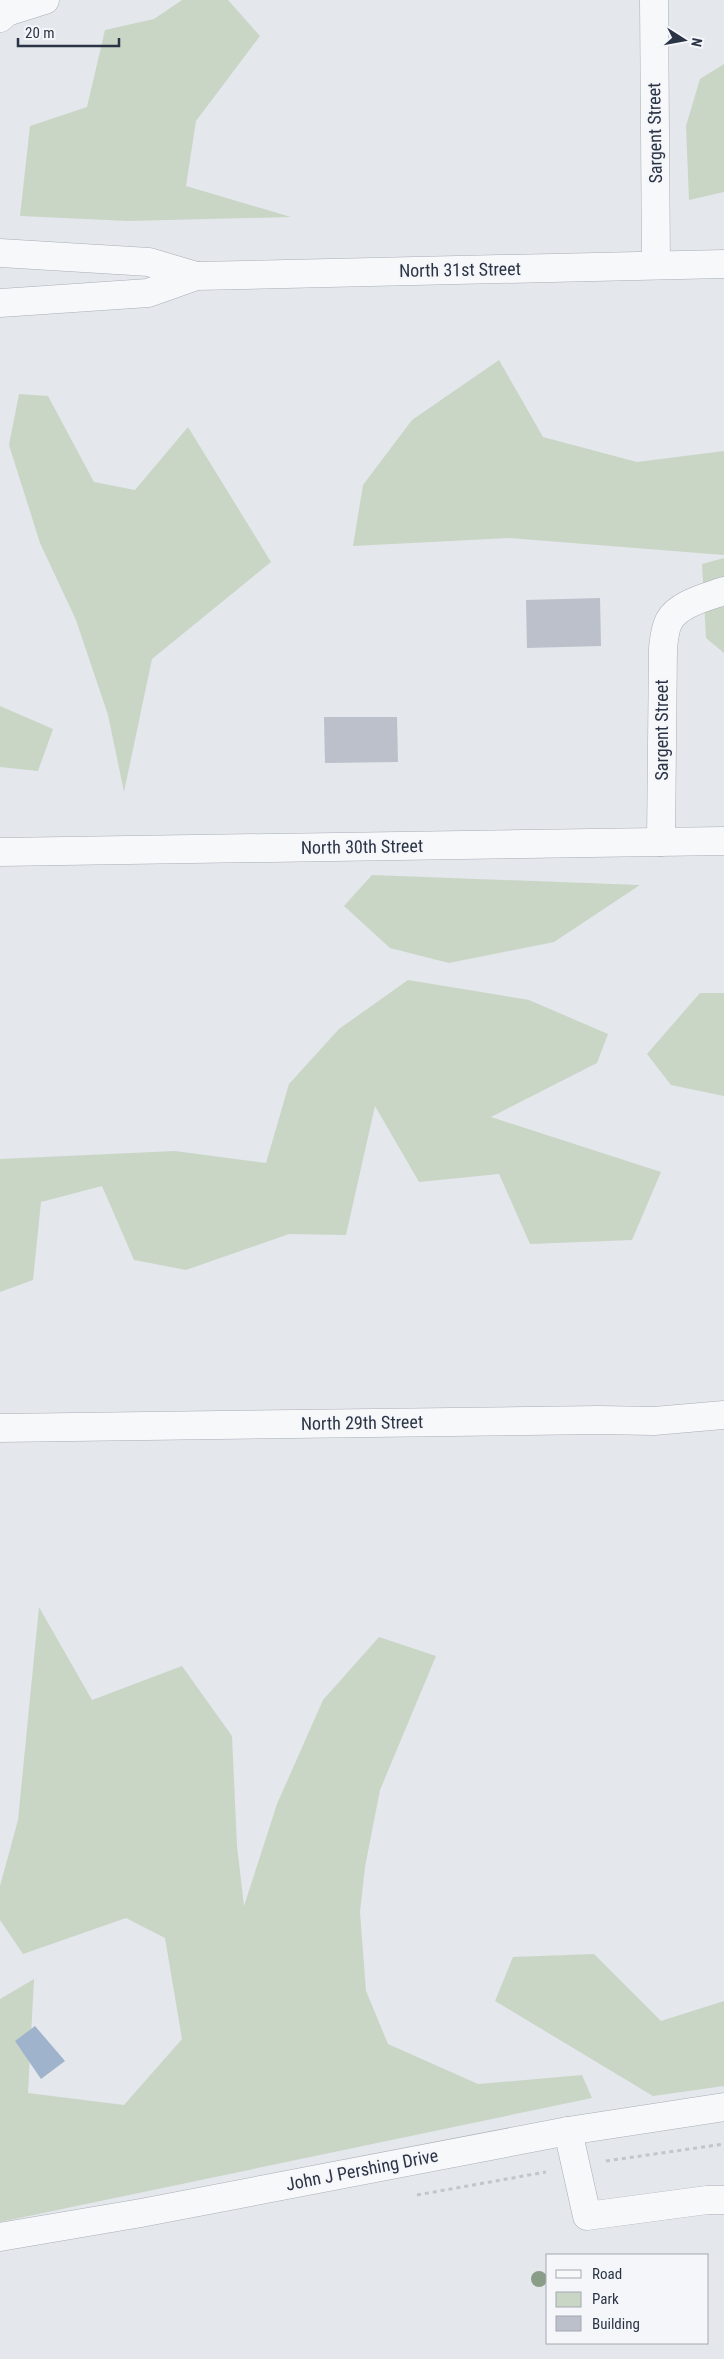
<svg xmlns="http://www.w3.org/2000/svg" width="724" height="2359" font-family="'Roboto Condensed',sans-serif">
<style>
.green{fill:#c9d6c5}
.water{fill:#9fb4cc}
.building{fill:#bbc0ca}
.lines{fill:none;stroke-linecap:round;stroke-linejoin:round}
.minor-casing{stroke:#a9aeb7;stroke-width:29}
.path{stroke:#c2c5cb;stroke-width:3;stroke-dasharray:4 4;stroke-linecap:butt}
.minor{stroke:#f7f8fa;stroke-width:28}
.tree{fill:#899d89}
.labels{text-anchor:middle;stroke-width:4;stroke-linejoin:round;paint-order:stroke}
.street-label{font-size:18px;fill:#2b3445;stroke:#f4f6f9}
</style>
<rect width="100%" height="100%" fill="#e4e7ec"/>
<g class="green">
<polygon points="182,0 228,0 260,36 196,121 186,186 291,217 129,221 20,216 30,126 87,107 105,30 154,19"/>
<polygon points="724,64 724,192 689,200 686,126 700,79"/>
<polygon points="499,360 543,437 637,462 724,451 724,555 509,538 353,546 363,485 412,420"/>
<polygon points="19,394 48,396 94,482 135,490 188,427 271,562 152,659 124,792 108,715 76,620 40,543 9,445"/>
<polygon points="724,558 724,653 706,638 702,564"/>
<polygon points="0,706 53,729 38,771 0,767"/>
<polygon points="372,875 640,885 554,942 449,963 390,948 344,906"/>
<polygon points="408,980 529,1000 608,1034 597,1063 491,1117 661,1172 632,1240 530,1244 499,1174 419,1182 375,1106 346,1235 289,1234 186,1270 134,1260 102,1186 41,1202 33,1280 0,1292 0,1159 175,1151 266,1163 289,1084 339,1029"/>
<polygon points="700,993 724,993 724,1096 671,1085 647,1054"/>
<polygon points="39,1607 92,1700 182,1666 232,1736 237,1846 244,1906 277,1804 323,1700 379,1637 436,1656 380,1790 365,1867 360,1912 366,1991 388,2044 478,2084 582,2075 592,2098 0,2222 0,1999 34,1979 28,2093 124,2105 182,2039 165,1938 126,1918 23,1954 0,1920 0,1886 18,1820"/>
<polygon points="594,1954 661,2021 724,2001 724,2086 653,2096 495,2001 513,1957"/>
</g>
<polygon class="water" points="35,2026 65,2061 41,2079 15,2041"/>
<g class="building">
<polygon points="600,598 601,646 527,648 526,600"/>
<polygon points="324,717 397,717 398,762 325,763"/>
</g>
<g class="lines">
<g class="minor-casing">
<g id="minor">
<polyline points="654,0 656,265"/>
<polyline points="0,18 7,12 45,0"/>
<polyline points="0,253 149,262 196,276"/>
<polyline points="0,303 148,293 196,276 724,264"/>
<path d="M 661,842 L 663,648 C 664,639 665,628 669,621 C 678,604 707,597 724,591"/>
<polyline points="0,852 724,841"/>
<polyline points="0,1428 599,1420 654,1421 724,1415"/>
<polyline points="568,2131 587,2216 707,2200 724,2200"/>
<polyline points="0,2237 141,2213 568,2131 724,2107"/>
</g>
</g>
<g class="path">
<polyline points="606,2161 724,2144"/>
<polyline points="417,2195 546,2172"/>
</g>
<use href="#minor" class="minor"/>
</g>
<circle class="tree" cx="539" cy="2279" r="8"/>
<g class="labels">
<g class="street-label">
<text transform="translate(655 133) rotate(-91)" y="6">Sargent Street</text>
<text transform="translate(460 270) rotate(-1)" y="6">North 31st Street</text>
<text transform="translate(662 730) rotate(-90)" y="6">Sargent Street</text>
<text transform="translate(362 847) rotate(-1)" y="6">North 30th Street</text>
<text transform="translate(362 1423) rotate(-1)" y="6">North 29th Street</text>
<text transform="translate(362 2170) rotate(-11)" y="6">John J Pershing Drive</text>
</g>
</g>
<rect x="546" y="2254" width="162" height="90" fill="#f4f6f9" stroke="#a4a8b1"/>
<rect x="556" y="2270" width="25" height="8" fill="#f7f8fa" stroke="#a4a8b1"/>
<text x="592" y="2279" font-size="15" fill="#2b3445">Road</text>
<rect x="556" y="2292" width="25" height="15" fill="#c9d6c5" stroke="#a4a8b1"/>
<text x="592" y="2304" font-size="15" fill="#2b3445">Park</text>
<rect x="556" y="2316" width="25" height="15" fill="#bbc0ca" stroke="#a4a8b1"/>
<text x="592" y="2329" font-size="15" fill="#2b3445">Building</text>
<g transform="translate(684 40) rotate(101)" stroke="#f4f6f9" stroke-width="4" paint-order="stroke">
<path d="M0-4L9 19L0 12L-9 19Z" fill="#2b3445"/>
<text y="-8" font-size="14" font-weight="bold" text-anchor="middle" fill="#2b3445">N</text>
</g>
<path d="M18 38v8h101v-8" fill="none" stroke="#2b3445" stroke-width="2.5"/>
<text x="25" y="38" font-size="15" fill="#2b3445" stroke="#f4f6f9" stroke-width="4" paint-order="stroke">20 m</text>
</svg>
